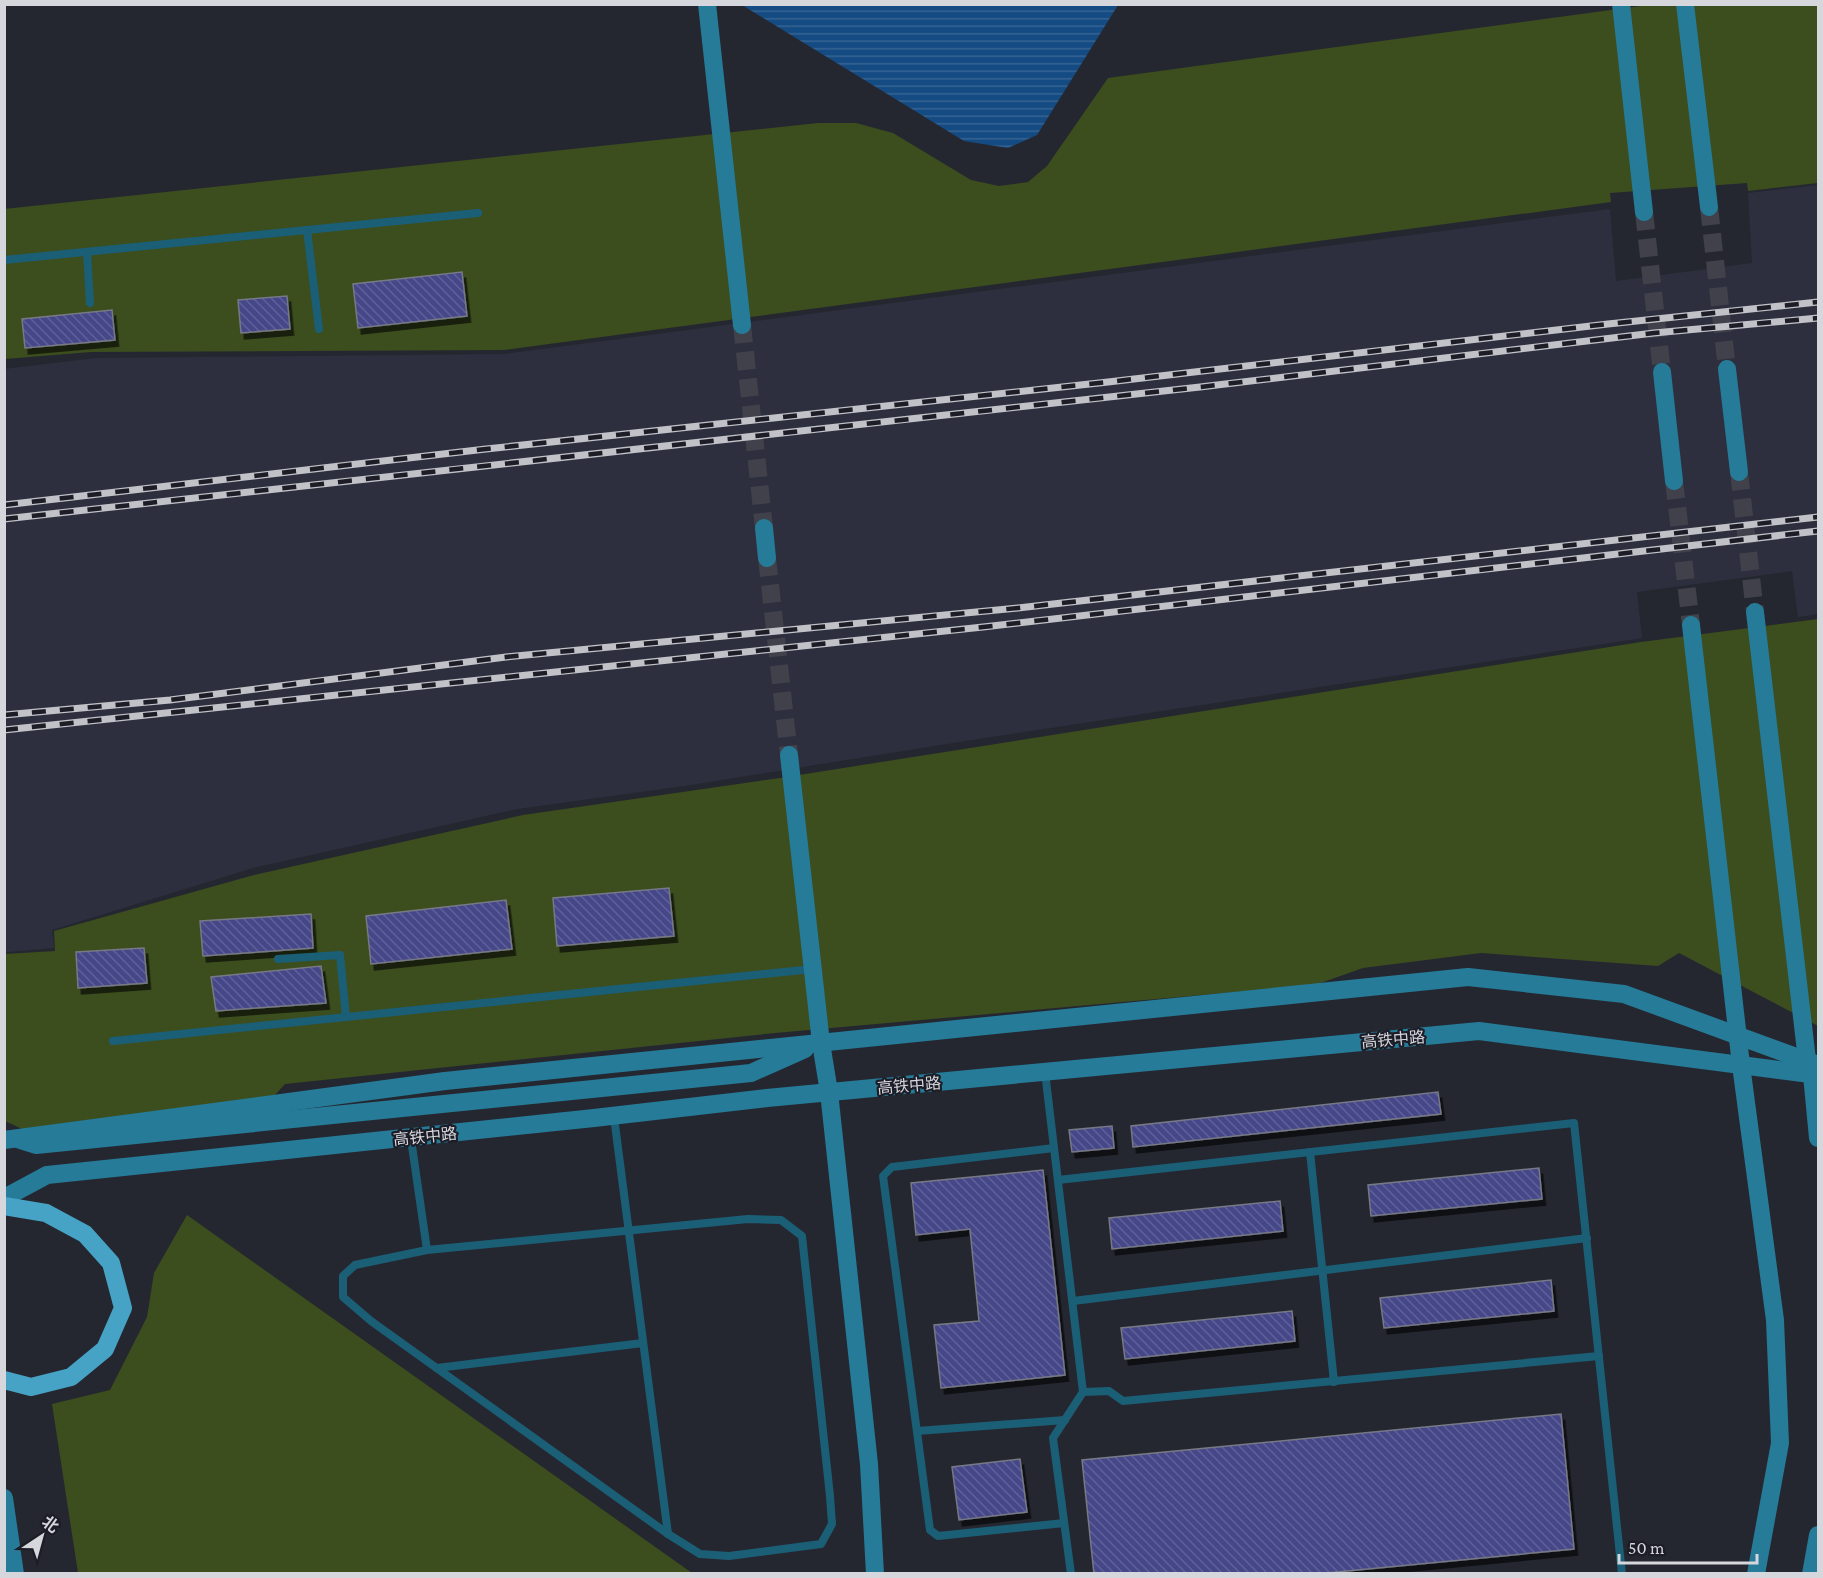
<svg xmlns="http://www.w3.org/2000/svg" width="1823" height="1578" font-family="'Crimson Pro','Noto Sans SC',serif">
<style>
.built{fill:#2d2f3e}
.grass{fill:#3c4d1e}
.water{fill:url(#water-rules)}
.building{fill:url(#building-back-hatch);stroke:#777984;stroke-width:1.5;filter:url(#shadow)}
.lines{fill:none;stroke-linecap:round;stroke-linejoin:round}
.secondary-tunnel{stroke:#40414a;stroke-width:18;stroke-dasharray:18 9;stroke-linecap:butt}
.lane{stroke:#1b5f76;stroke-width:8}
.secondary{stroke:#257b98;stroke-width:18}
.highway{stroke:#46a3c5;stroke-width:18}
.rail-casing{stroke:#c1c2c8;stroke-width:7}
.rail{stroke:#1c1d26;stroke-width:4.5;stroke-dasharray:14;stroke-linecap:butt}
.secondary-bridge{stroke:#257b98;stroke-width:18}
.labels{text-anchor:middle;stroke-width:4.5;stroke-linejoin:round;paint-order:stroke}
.street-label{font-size:16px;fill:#d6d7dd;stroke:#1c1d26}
</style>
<defs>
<pattern id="water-rules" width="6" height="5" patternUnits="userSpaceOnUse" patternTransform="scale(1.5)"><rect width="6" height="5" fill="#144b82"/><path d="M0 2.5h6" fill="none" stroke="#356493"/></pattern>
<pattern id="building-back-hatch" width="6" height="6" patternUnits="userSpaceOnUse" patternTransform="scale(1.5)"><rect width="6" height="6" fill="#444789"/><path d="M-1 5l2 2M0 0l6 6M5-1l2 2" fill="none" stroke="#5e6199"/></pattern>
<filter id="shadow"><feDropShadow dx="3.5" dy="6" stdDeviation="0" flood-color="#0009"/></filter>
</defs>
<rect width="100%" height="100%" fill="#252730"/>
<polygon class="built" points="1818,185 1818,614 1798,617 1792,571 1637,592 1642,638 978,739 684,786 517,809 253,868 52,930 54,948 7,952 4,950 4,369 96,358 504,354 1610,209 1616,281 1752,263 1748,193"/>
<g class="grass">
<polygon points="1648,5 1818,5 1818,183 1748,191 1747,183 1610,193 1611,202 504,350 91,352 5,359 4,209 818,123 856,123 893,133 971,180 999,186 1028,182 1047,166 1108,78"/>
<polygon points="1818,619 1818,1026 1679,953 1658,966 1481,953 1363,968 1315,985 775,1033 285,1084 274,1096 22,1129 5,1121 5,954 55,951 54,931 254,875 523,815 780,778 1641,642"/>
<polygon points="187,1215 692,1573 78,1573 52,1404 110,1390 147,1317 154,1273"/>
</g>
<polygon class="water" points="742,5 1118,5 1037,135 1008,148 964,141"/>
<g class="building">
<polygon points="462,272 467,316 358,328 353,284"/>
<polygon points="287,296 290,329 241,333 238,300"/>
<polygon points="112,310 115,340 25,348 22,319"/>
<polygon points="669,888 674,936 557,946 553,898"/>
<polygon points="506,900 512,949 371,964 366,916"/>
<polygon points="311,914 313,948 203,956 200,921"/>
<polygon points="144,948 147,983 78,988 76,952"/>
<polygon points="321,966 326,1003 216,1011 211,977"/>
<polygon points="1438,1092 1441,1114 1133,1147 1131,1126"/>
<polygon points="1112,1126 1114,1148 1072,1152 1069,1130"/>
<polygon points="1539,1168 1542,1199 1371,1216 1368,1185"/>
<polygon points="1043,1170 1065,1375 941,1388 934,1325 979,1321 970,1229 916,1235 911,1183"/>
<polygon points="1280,1201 1283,1231 1112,1249 1109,1218"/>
<polygon points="1551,1280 1554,1311 1384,1328 1380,1298"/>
<polygon points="1292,1311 1295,1341 1125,1359 1121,1328"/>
<polygon points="1561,1414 1574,1549 1316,1574 1094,1574 1082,1460"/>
<polygon points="1020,1459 1027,1512 959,1520 952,1467"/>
</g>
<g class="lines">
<g class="secondary-tunnel">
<polyline points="1709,207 1727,369"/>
<polyline points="1644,212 1662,372"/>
<polyline points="742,325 764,528"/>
<polyline points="1739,472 1755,612"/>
<polyline points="1674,481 1691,625"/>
<polyline points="767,558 789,755"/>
</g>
<g class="lane">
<polyline points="307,230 319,329"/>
<polyline points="87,252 90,303"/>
<polyline points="4,260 478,213"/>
<polyline points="278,959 340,955 346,1017"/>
<polyline points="113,1041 813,969"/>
<polyline points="1045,1072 1083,1392 1053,1438 1071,1574"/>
<polyline points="614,1117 668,1534"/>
<polyline points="411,1139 427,1250"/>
<polyline points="1054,1148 892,1167 883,1176 930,1530 938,1536 1064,1523"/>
<polyline points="1310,1152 1334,1382"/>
<polyline points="1058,1180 1574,1123 1622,1574"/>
<polygon points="748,1219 781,1220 802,1236 830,1496 832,1524 821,1544 729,1556 700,1554 668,1534 371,1321 343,1297 343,1276 355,1265 427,1250"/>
<polyline points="1073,1301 1587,1238"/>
<polyline points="437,1368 643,1343"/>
<polyline points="1083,1392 1109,1391 1123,1401 1599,1356"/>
<polyline points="917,1431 1065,1420"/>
</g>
<g class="secondary">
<polyline points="707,4 742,325"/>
<polyline points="1621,4 1644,212"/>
<polyline points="1685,4 1709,207"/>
<polyline points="1727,369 1739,472"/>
<polyline points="1662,372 1674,481"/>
<polyline points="764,528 767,558"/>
<polyline points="1755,612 1807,1060 1812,1075 1818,1138"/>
<polyline points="1691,625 1741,1065 1775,1320 1780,1443 1756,1574"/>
<polyline points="789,755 821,1043 829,1092 869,1464 875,1574"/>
<polyline points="445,1081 1468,977 1624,994 1818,1065"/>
<polyline points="20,1140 36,1145 751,1073 805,1049"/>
<polyline points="4,1198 47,1175 594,1118 767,1098 1479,1031 1818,1075"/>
<polyline points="4,1498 15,1574"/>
<polyline points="1811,1574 1818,1535"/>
</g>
<polyline class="highway" points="4,1206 46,1213 85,1234 111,1263 123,1308 105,1349 71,1377 31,1387 4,1380"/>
<g class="rail-casing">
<g id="rail">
<polyline points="4,505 486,449 1108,382 1608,324 1818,302"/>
<polyline points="4,519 1200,387 1654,333 1818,318"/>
<polyline points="4,715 170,700 506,657 1018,608 1818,517"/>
<polyline points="4,730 983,627 1818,531"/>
</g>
</g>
<use href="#rail" class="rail"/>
<polyline class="secondary-bridge" points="4,1140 445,1081"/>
</g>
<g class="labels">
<g class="street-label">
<text transform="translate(1393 1039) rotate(-5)" y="6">高铁中路</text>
<text transform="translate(909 1085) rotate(-5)" y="6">高铁中路</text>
<text transform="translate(425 1136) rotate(-6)" y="6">高铁中路</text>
</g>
</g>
<rect width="1823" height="1578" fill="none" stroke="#d6d7dd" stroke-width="12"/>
<g transform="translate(42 1536) rotate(36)" stroke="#1c1d26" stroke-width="4.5" paint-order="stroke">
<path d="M0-4.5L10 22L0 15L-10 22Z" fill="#d6d7dd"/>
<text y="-9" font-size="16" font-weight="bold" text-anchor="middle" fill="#d6d7dd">北</text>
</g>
<path d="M1619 1554v9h138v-9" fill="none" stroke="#d6d7dd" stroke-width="3"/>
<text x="1628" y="1554" font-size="18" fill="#d6d7dd" stroke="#1c1d26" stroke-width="4.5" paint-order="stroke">50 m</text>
</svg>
